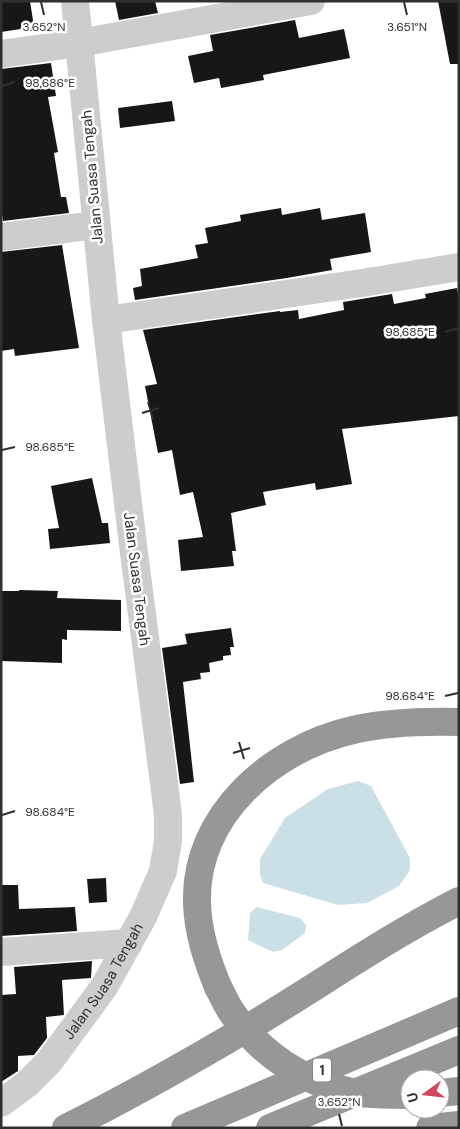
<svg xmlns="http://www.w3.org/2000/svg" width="460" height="1129" font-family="'DM Sans',sans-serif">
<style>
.water{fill:#cbdfe7}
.building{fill:#171717}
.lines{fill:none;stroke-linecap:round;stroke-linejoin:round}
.minor{stroke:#cdcdcd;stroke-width:28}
.highway{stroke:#979797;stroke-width:28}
.highway-bridge{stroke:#979797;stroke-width:28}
.ticks{fill:none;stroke:#303030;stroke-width:2}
.labels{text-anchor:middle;stroke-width:5;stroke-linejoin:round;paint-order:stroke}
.shield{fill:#fff;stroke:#6e6e6e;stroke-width:1}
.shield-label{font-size:14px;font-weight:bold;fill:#303030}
.street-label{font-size:15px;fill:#303030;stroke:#fff}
.ticks-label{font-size:12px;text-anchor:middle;fill:#303030;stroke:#fff;stroke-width:5;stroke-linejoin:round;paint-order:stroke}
</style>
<rect width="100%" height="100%" fill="#fff"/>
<g class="water">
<polygon points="358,781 371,786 410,858 410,870 399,886 367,903 338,905 263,883 260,875 260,859 285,818 328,789"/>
<polygon points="257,907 300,918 306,925 305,933 282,950 273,952 248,940 250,913"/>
</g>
<g class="building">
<polygon points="1,1 30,1 34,27 1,32"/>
<polygon points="115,1 155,1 158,13 119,20"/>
<polygon points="438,1 459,1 459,64 450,64"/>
<polygon points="295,20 299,38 344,29 350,58 263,75 264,80 221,88 219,78 194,83 188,56 213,51 210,35"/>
<polygon points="51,63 56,96 48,97 58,152 54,153 61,197 66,197 69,213 3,221 1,207 1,69"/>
<polygon points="172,101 175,121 120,128 118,108"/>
<polygon points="281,208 282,215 320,208 322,220 365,213 371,252 330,259 332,270 287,278 135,300 133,288 142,286 140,269 198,258 195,245 208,243 205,228 241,221 240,215"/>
<polygon points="62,245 79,348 15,356 14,349 1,351 1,252"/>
<polygon points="457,288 459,300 459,416 342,429 352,484 316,490 315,483 263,492 266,505 231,513 236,551 232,551 234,566 181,571 178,540 203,537 193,492 180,495 172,450 158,453 145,386 157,384 143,330 280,311 280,312 298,310 299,319 344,310 343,302 392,294 394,304 426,298 425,294"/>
<polygon points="92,478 102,523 108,523 110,543 50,549 48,529 59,528 51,486"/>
<polygon points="19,590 58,591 57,598 121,600 121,631 67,630 67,640 62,639 62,663 1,661 1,591 19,591"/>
<polygon points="231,628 234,647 230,647 231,655 223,656 223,660 209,663 210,672 200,673 201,679 183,682 194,782 180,784 162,648 187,644 185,634"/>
<polygon points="106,878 107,902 89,903 87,879"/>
<polygon points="1,885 18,885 19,909 75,907 77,931 1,936"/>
<polygon points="92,961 91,978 62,980 64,1015 46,1017 47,1038 34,1055 18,1056 18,1071 1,1082 1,995 16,994 14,967"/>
</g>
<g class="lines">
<g class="minor">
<polyline points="1,54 79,43 311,1"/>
<polyline points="1,237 96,225"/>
<polyline points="106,320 362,283 459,267"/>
<polyline points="1,952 129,943"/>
<path id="s1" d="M 1,1103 L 27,1084 L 49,1062 L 104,987 L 143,917 L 163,871 L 168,841 L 168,816 L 164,783 L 134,553 L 106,320 L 75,1"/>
</g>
<g class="highway">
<path d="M 218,987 C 207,960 198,933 197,903 C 194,815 273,748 353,730 C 388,722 423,721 459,722"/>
<polyline points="440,1093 459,1091"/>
<path d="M 66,1128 C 133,1095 197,1058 261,1020 C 327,980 390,936 459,901"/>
<polyline points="185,1128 459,1011"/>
<polyline points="270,1128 459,1050"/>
<polyline points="430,1128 459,1125"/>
</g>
<path class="highway-bridge" d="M 218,987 C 223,996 227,1006 233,1014 C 261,1054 304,1083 352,1092 C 371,1095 391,1095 410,1095"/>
</g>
<path class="ticks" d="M 41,2 L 44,15M 404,2 L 407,15M 2,86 L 15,82M 445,332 L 458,328M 148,402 L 153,419M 142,413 L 159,408M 2,450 L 15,447M 445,696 L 458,693M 239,742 L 244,759M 233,753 L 250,748M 2,815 L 15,811M 339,1114 L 342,1126"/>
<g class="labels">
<rect class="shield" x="313" y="1058.5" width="18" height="23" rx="4"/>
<g class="shield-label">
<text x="322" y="1075">1</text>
</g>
<g class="street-label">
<text transform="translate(92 177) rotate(-95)" y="5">Jalan Suasa Tengah</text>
<text transform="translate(137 579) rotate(83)" y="5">Jalan Suasa Tengah</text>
<text dy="5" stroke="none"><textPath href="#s1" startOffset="161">Jalan Suasa Tengah</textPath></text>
</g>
</g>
<g class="ticks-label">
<text x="44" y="31">3.652°N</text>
<text x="407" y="31">3.651°N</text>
<text x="50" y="87">98.686°E</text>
<text x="410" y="336">98.685°E</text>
<text x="50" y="451">98.685°E</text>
<text x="410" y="700">98.684°E</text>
<text x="50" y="816">98.684°E</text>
<text x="339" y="1106">3.652°N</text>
</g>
<rect width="460" height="1129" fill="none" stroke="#303030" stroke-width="5"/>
<g transform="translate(425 1094) rotate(255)"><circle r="24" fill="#ffffff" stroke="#acacac"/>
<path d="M0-4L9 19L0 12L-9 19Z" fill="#d2475d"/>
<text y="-8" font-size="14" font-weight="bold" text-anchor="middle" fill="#303030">U</text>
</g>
</svg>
